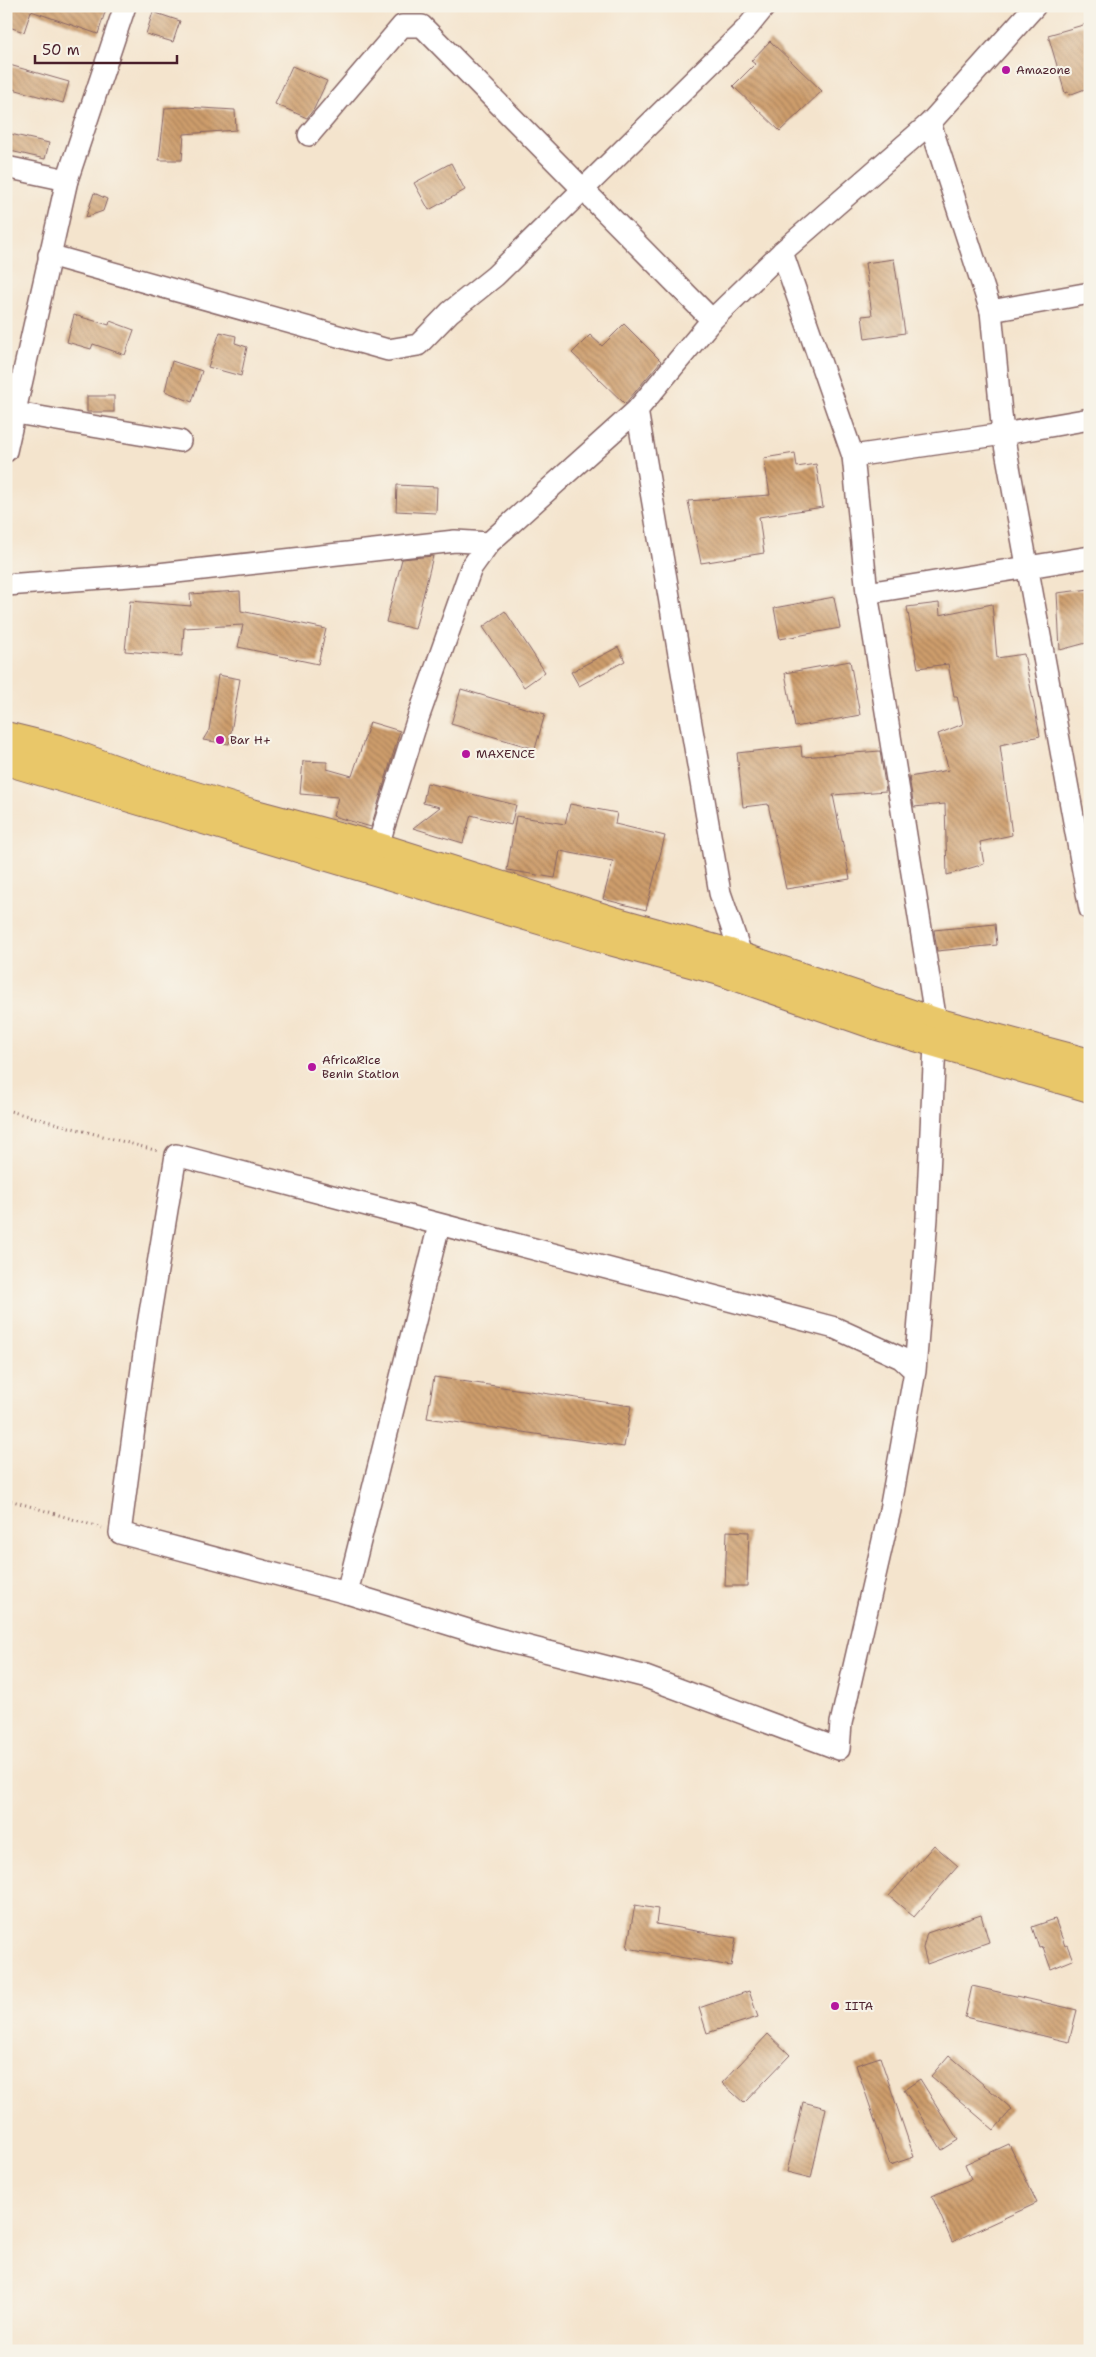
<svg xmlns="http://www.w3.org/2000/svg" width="1096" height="2357" font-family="'Shantell Sans',sans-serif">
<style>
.building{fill:url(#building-back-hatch)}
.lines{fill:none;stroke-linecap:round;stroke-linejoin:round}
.minor-casing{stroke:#866464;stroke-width:24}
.major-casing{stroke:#866464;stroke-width:30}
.path{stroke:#866464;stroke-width:3;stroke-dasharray:1 4;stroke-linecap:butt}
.minor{stroke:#fff;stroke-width:21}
.major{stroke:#e9c769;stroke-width:28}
.poi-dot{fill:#b5179e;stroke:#f7f3e8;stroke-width:2}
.labels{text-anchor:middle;stroke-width:4.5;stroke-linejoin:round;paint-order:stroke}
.poi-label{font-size:12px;fill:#4a1f2b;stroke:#f7f3e8;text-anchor:start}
</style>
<defs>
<pattern id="building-back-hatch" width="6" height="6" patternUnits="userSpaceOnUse" patternTransform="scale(1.25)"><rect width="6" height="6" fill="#cd9d6c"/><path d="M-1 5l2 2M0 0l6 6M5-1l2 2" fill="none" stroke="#a87f59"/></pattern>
</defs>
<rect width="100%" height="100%" fill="#f7f3e8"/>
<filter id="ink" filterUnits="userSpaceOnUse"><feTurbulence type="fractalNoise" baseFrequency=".02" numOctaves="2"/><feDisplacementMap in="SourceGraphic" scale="10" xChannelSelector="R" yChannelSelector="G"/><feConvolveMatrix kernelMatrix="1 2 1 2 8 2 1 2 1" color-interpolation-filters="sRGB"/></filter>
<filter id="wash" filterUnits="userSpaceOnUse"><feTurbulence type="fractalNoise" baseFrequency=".0096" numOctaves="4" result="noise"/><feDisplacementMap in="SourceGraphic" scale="20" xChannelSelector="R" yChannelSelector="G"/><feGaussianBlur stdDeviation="1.12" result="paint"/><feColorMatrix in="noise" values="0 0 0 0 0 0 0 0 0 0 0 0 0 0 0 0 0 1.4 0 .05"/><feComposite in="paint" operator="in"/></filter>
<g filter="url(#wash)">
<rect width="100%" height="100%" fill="#f4e4cd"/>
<g id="blocks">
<g class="building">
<polygon points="12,6 25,7 107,6 98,34 31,11 24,32 6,26"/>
<polygon points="153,12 180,21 173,42 146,34"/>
<polygon points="1090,23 1090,87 1069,95 1068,92 1065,93 1048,35"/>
<polygon points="770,41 822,91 780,131 733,86 755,64 751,61"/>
<polygon points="6,64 69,82 63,103 6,87"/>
<polygon points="292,66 327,81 314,109 307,118 275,104"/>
<polygon points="185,107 235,110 236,130 184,134 182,160 159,160 165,108"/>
<polygon points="6,133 49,143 45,159 6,150"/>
<polygon points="451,163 465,190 429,210 414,183"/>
<polygon points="94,193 107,199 103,211 86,217"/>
<polygon points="894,259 905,333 865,339 862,316 872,315 865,263"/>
<polygon points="74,315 109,325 110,321 134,330 125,355 93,344 91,349 67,342"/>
<polygon points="624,324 661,361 625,404 572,353 590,335 602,346"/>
<polygon points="220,332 236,336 235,343 247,347 241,376 208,367"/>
<polygon points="172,361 202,371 192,402 165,391"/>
<rect x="87" y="396" width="27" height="16"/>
<polygon points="795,453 797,467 816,464 823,507 759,517 764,553 701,563 688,501 770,495 764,458"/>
<polygon points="397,485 437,487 436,513 396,511"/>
<polygon points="433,556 415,629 386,622 402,559"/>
<polygon points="1090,589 1090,642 1060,650 1057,593"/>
<polygon points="240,591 241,611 326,629 318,664 238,647 243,625 184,628 182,656 125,651 130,601 191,606 190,594"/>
<polygon points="834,597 840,628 780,639 774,608"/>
<polygon points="939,603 940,615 992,604 997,658 1024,654 1040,736 1000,745 1012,835 980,842 984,864 947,875 945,804 914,807 909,777 949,770 938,734 963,724 957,696 954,696 948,664 918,668 907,607"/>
<polygon points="505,611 545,672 524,687 483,627"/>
<polygon points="618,647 625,661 579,686 571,672"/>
<polygon points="850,661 860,715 795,727 785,673"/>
<polygon points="218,675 240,679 229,744 203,740 209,730"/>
<polygon points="461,689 545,714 535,749 451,724"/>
<polygon points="370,722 400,731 371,827 333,816 338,797 300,794 303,761 327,762 327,769 352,776"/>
<polygon points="801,746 802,757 880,751 886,791 833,795 850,879 786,889 768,804 743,807 737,753"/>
<polygon points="427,783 516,805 511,825 471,815 463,843 413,828 440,807 423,803"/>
<polygon points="570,804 617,813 615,824 665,836 646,910 603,899 613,861 560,851 555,878 507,870 516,816 565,824"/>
<polygon points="995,924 997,945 937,951 934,930"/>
<polygon points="434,1377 631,1406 624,1447 427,1418"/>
<polygon points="727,1531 749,1532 747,1586 725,1586"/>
<polygon points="934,1845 958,1866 914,1917 889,1896"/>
<polygon points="635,1905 658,1909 656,1924 736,1938 731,1966 627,1948"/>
<polygon points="981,1915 989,1942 927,1964 923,1948 927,1933"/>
<polygon points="1055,1919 1065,1946 1067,1945 1073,1960 1051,1969 1043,1947 1039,1948 1032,1927"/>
<polygon points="972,1986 1077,2010 1069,2042 965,2017"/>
<polygon points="749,1991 758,2017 707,2033 699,2008"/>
<polygon points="768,2034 790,2055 744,2103 722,2083"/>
<polygon points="949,2055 1012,2109 994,2130 931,2076"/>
<polygon points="880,2057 914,2157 890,2165 856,2065"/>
<polygon points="920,2079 958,2140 942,2150 904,2090"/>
<polygon points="803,2102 826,2108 811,2178 787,2172"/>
<polygon points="1009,2144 1037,2203 952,2242 932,2196 971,2179 965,2164"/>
</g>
</g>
</g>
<g filter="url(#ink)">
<use href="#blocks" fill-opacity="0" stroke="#866464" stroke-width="1"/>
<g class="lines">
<g class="minor-casing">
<g id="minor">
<polyline points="930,123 991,311 1003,434 1090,909"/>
<polyline points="309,135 402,26 422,26 712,320"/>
<polyline points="6,167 67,180"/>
<polyline points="782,252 853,456 867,593 936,1022 927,1218 915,1371 890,1510 841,1723 839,1749 643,1676 494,1638 347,1593 120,1533 147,1331 176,1155 835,1328 901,1358 915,1371"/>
<polyline points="49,255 388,350 418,345 450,312 495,276 747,28 765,6"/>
<polyline points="991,311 1090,293"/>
<polyline points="637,410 720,893 742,957 738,968"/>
<polyline points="16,413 180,441"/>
<polyline points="6,451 67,180 125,6"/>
<polyline points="853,456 1003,434 1090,419"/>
<polyline points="6,585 158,574 455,541 489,543"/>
<polyline points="867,593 1090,557"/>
<polyline points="373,861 417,721 471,568 489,543 637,410 712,320 782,252 930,123 1035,6"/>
<polyline points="347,1593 439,1225"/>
</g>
</g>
<g class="major-casing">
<g id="major">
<polyline points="6,736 59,749 153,783 248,812 379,847 614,921 730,953 936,1022 1090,1063"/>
<polyline points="6,761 603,939 720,971 878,1026 1090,1088"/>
</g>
</g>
<g class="path">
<polyline points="6,1110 158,1151"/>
<polyline points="6,1499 102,1528"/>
</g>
<use href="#minor" class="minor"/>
<use href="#major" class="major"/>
</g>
</g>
<g class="poi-dot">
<circle cx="1006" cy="70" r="5"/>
<circle cx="220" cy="740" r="5"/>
<circle cx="466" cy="754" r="5"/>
<circle cx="312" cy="1067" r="5"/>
<circle cx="835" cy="2006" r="5"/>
</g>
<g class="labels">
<g class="poi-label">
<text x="1016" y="74">Amazone</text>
<text x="230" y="744">Bar H+</text>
<text x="476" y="758">MAXENCE</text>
<text x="322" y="1064">AfricaRice<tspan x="322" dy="14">Benin Station</tspan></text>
<text x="845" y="2010">IITA</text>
</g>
</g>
<rect width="1096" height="2357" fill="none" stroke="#f7f3e8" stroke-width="25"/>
<path d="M35 55v8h142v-8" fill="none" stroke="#4a1f2b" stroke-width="2.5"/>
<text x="42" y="55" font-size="15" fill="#4a1f2b" stroke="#f7f3e8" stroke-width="4" paint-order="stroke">50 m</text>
</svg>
